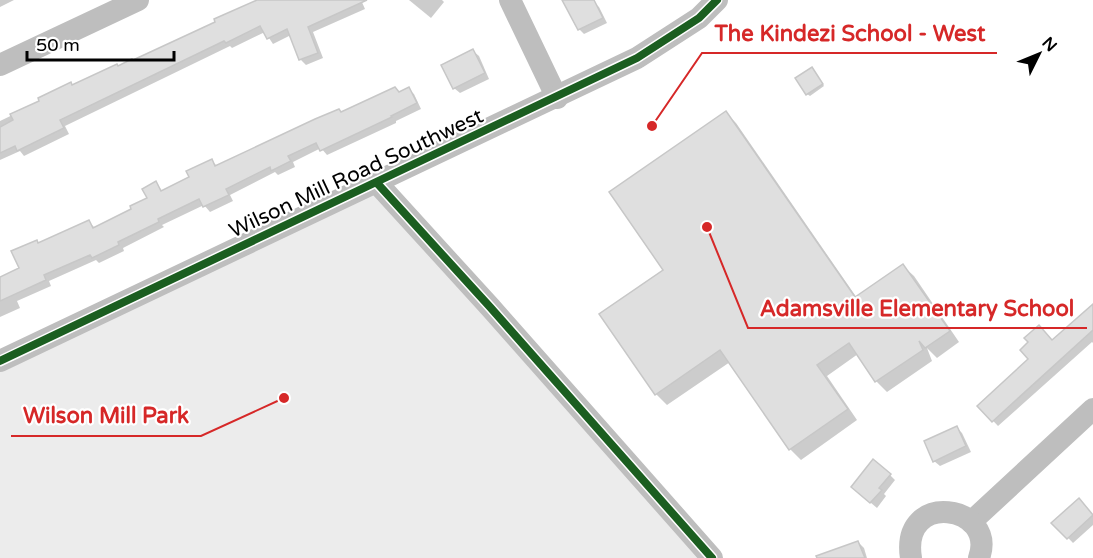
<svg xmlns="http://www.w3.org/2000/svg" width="1093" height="558" font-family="'Varela Round',sans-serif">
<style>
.green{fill:#ececec}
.shadow{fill:#0003}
.building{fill:#dfdfdf;stroke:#c7c7c7;stroke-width:1.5}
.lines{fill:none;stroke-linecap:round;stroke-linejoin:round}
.street{stroke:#bebebe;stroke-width:22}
.cycleway-casing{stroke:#fff;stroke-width:11}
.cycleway{stroke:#1b5e20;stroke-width:8}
.labels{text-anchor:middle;stroke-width:4.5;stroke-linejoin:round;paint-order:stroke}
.street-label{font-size:21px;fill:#000;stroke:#fff}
.leader{fill:none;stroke:#d62828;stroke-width:2}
.callout-dot{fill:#d62828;stroke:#fff;stroke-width:2}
.callout-label{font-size:22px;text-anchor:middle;font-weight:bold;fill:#d62828;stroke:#fff;stroke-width:4.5;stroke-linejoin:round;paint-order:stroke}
</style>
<rect width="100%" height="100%" fill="#fff"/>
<polygon class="green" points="385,178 712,558 0,558 0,365"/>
<g class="shadow">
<polygon points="0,0 14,0 0,7"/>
<polygon points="259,0 361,0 365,9 313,32 323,58 306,65 301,60 291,35 273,44 265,32 232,48 230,46 65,126 69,134 24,156 20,151 0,160 0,121 73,86 134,62 217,22"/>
<polygon points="409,0 442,0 444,2 431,18"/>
<polygon points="564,0 591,0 599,7 607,23 584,34 579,29"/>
<polygon points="473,51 479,56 489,79 460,93 454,88"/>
<polygon points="814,71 824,86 810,96 807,94"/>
<polygon points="408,89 414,94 421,109 396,121 396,123 327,155 321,148 293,162 295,167 278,175 275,172 230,195 233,201 210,212 204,205 162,225 164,227 123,248 124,251 99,263 96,260 49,281 51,286 17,301 20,308 0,317 0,279 21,269 37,241 39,244 89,222 95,228 133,210 149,199 156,183 163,192 191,177 211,160 217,166 342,114"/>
<polygon points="726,113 736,123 857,298 903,266 914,276 959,342 937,358 927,348 932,361 887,392 877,382 858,354 827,376 857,420 801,460 790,449 730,362 667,405 656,394 601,314 665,270"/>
<polygon points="1093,306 1093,343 1092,342 998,426 979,406"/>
<polygon points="957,428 962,433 971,452 940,466 934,461"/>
<polygon points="890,475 895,480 884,494 886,496 877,508 858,492"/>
<polygon points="1079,500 1093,515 1093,525 1073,543 1054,523"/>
<polygon points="858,542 864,548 867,558 841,558"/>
</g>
<g class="building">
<polygon points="257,0 367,0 308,27 318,53 299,60 287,29 267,39 260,26 226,43 224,41 60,120 64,128 17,151 15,146 0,153 0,127 13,120 10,114 39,101 38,98 71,82 72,85 117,64 118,66 132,59 133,60 215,22 214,19"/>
<polygon points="562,0 594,0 603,18 578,30"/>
<polygon points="473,49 485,73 453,89 441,65"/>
<polygon points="812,67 823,84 806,95 795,78"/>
<polygon points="395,87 399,92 409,87 417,103 391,116 392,117 320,151 316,143 288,156 291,161 271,171 270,167 226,189 229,195 203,207 199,199 158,219 159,222 118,242 119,245 92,258 90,255 44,275 46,280 0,301 0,277 19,268 11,251 37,240 38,243 89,220 93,228 131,209 130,206 147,198 142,189 156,181 161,191 189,177 186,171 212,159 215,166 315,119 339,109 341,112"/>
<polygon points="726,111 855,297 903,264 950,331 925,348 919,341 923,350 875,382 849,343 817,365 848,409 789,450 720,350 655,395 599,314 663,270 609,192"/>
<polygon points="1093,304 1093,330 992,422 977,406 1028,359 1020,350 1028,342 1024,338 1039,325 1052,340"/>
<polygon points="957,426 966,446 933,462 924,441"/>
<polygon points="873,459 891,474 879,488 882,490 870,503 851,487"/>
<polygon points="1079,498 1093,515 1067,539 1051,523"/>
<polygon points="858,541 865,558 817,558 816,556"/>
</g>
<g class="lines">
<g class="street">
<polyline points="510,0 557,98"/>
<polyline points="0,65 138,0"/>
<polyline points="377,183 490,307 712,558"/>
<polyline points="0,361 637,58 699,18 717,0"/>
<polyline points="971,522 1093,409"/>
<path d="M 911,558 C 900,489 998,505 979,558"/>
</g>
<g class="cycleway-casing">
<g id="cycleway">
<polyline points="377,183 490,307 712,558"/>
<polyline points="0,361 637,58 699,18 717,0"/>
</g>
</g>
<use href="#cycleway" class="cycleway"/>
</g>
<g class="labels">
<g class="street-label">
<text transform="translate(356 173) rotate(-25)" y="7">Wilson Mill Road Southwest</text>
</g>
</g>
<path class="leader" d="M652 126L702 53H997M707 227L748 328H1087M284 398L201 436H11"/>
<g class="callout-dot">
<circle cx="652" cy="126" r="6"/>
<circle cx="707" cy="227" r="6"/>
<circle cx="284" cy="398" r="6"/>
</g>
<g class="callout-label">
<text x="850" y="41">The Kindezi School - West</text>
<text x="917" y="316">Adamsville Elementary School</text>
<text x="106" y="423">Wilson Mill Park</text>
</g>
<g transform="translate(1039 54) rotate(47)" stroke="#ffffff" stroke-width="4.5" paint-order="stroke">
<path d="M0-4.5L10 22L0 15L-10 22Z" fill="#000000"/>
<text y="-9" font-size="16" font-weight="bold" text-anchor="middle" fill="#000000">N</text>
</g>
<path d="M27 51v9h147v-9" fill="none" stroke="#000000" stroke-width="3"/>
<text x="36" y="51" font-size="18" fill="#000000" stroke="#ffffff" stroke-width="4.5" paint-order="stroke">50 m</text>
</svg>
